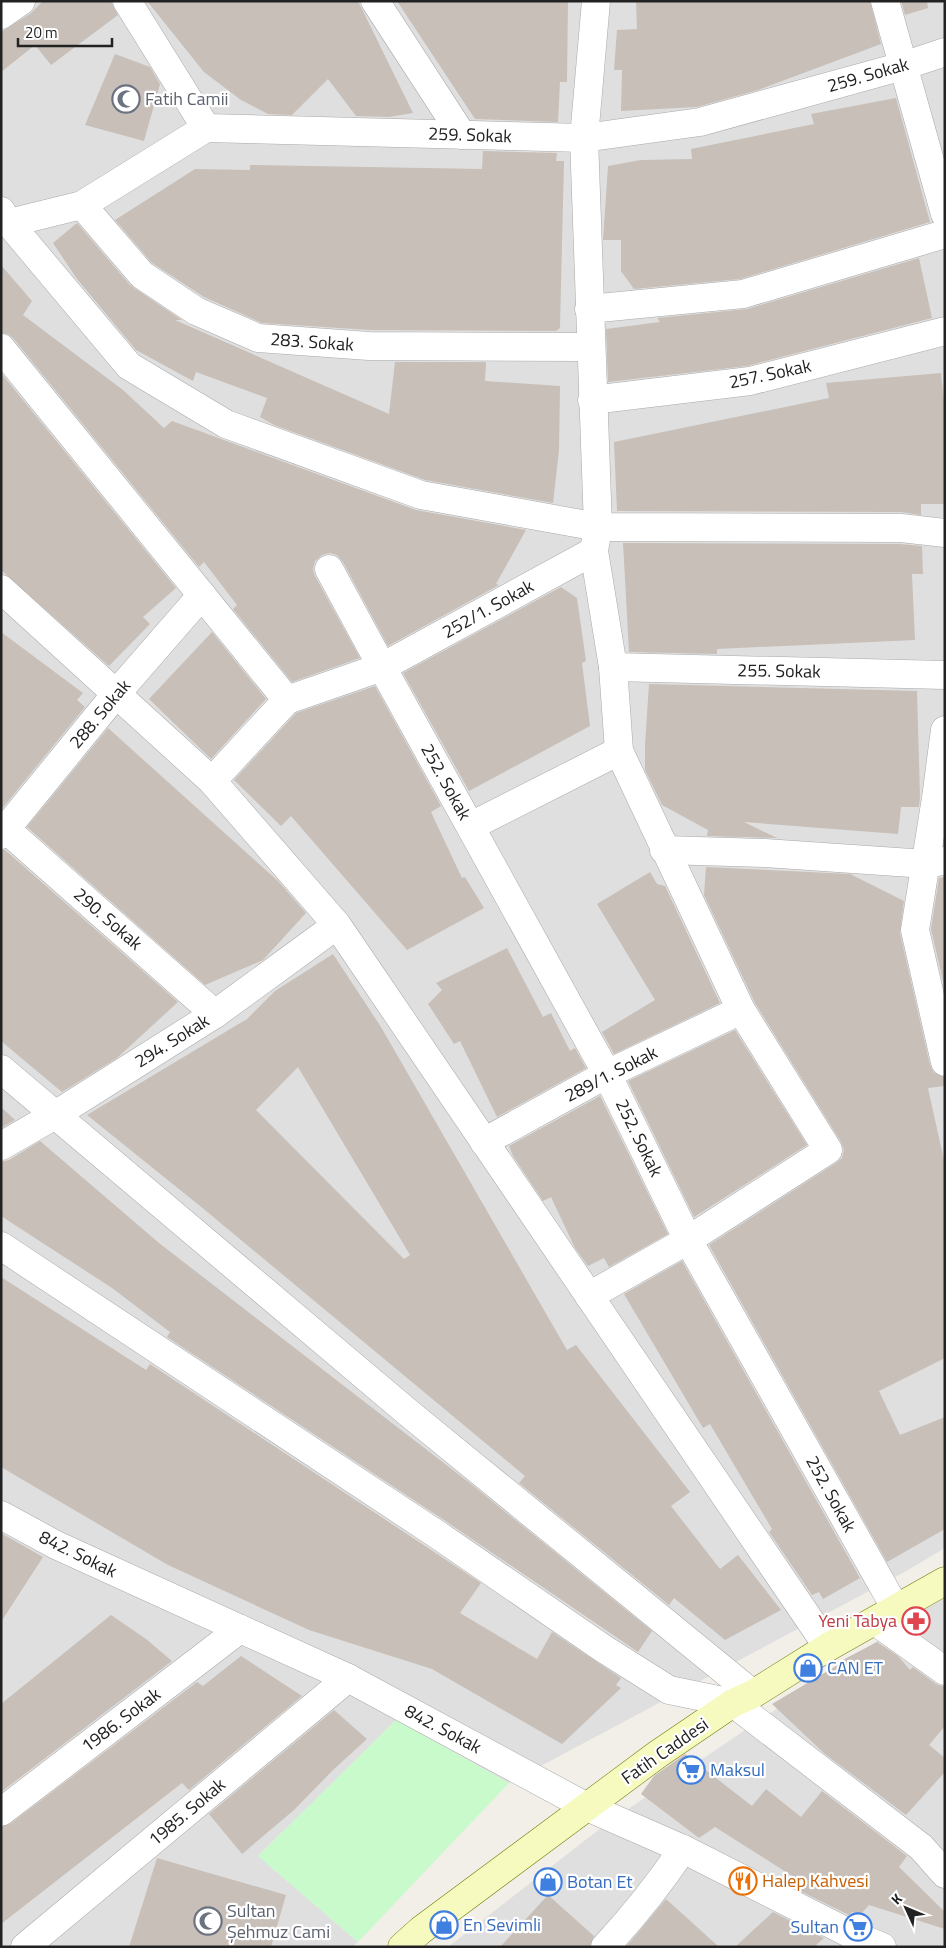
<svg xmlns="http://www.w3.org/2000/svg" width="946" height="1948" font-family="'Titillium Web',sans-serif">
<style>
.residential{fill:#e0dfdf}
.park{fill:#c8facc}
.building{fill:#c7bfb8;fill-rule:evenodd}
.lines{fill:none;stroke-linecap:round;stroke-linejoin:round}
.street-casing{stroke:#a9a9a9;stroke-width:29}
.secondary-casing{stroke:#707d05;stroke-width:29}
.street{stroke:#fff;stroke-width:28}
.secondary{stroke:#f7fabf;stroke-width:28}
.labels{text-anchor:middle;stroke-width:4.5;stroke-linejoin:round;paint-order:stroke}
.street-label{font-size:18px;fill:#222;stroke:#fff}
.worship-label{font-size:18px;fill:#5b616d;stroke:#fff;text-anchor:start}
.health-label{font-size:18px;fill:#be3a42;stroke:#fff;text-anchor:end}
.shop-label{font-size:18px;fill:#366cbe;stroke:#fff;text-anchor:start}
.food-label{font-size:18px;fill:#c56008;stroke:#fff;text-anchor:start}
</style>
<rect width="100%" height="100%" fill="#f2efe9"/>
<g class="residential">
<polygon points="1,1 945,1 945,1548 901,1574 509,1783 396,1720 258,1856 358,1942 352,1947 1,1947"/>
<polygon points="945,1598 945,1947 448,1947 606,1824 923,1610"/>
</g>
<polygon class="park" points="396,1720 509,1783 358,1942 258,1856"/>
<g class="building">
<polygon points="43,1 111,1 118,15 51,65 35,45 1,72 1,32 30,14"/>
<polygon points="147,1 358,1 413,113 389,117 356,116 328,79 292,115 268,114 241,100 204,72"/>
<polygon points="397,1 568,1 567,82 560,82 558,122 475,119"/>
<polygon points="636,1 870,1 881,44 758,90 697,107 621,111 622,70 614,70 617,30 637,29"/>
<polygon points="901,1 927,1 928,8 905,15"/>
<polygon points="115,54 150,67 160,84 144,141 85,125"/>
<polygon points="896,98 930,222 740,279 634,289 621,271 621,240 603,240 608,166 641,160 692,159 691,149 814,124 811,114"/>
<polygon points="483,151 557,153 556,161 564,161 560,328 556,331 370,330 262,323 204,297 152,263 115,220 195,169 250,170 250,165 482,169"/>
<polygon points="77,223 130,285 182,320 175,320 389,414 395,362 486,362 485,381 560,386 559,450 553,503 425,480 274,425 260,417 267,398 196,372 193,381 136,350 77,279 53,243"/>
<polygon points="919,258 932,318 747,366 608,382 606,329 660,322 657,318 747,309"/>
<polygon points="1,265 32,301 23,315 123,390 164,428 172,421 416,510 526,530 496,584 499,585 388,646 343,562 337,555 330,553 322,555 315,561 313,569 315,576 360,658 292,682 233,609 237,605 204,562 199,567 13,338 7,334 1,333"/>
<polygon points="1,373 176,588 143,617 150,624 109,666 1,570"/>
<polygon points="941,373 945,412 945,504 921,504 921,515 901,512 617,511 614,442 829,398 826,383"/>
<polygon points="623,543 900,544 922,546 923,574 912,574 915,640 717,649 717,654 629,652"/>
<polygon points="561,587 577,598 586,661 582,663 590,726 469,791 403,673"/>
<polygon points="1,632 83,693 77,700 85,707 1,810"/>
<polygon points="212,632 266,699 211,759 149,699"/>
<polygon points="649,684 917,691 920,796 919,807 901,807 898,834 744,822 777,838 707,836 708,830 662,805 645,770 645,745"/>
<polygon points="375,686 441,806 431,812 462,878 465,877 484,908 407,950 291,816 281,826 234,780 296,713"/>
<polygon points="108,728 278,881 306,913 263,960 205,985 27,827"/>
<polygon points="1,850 5,850 178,1002 117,1058 62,1092 1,1041"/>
<polygon points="706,867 850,874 904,901 900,933 930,1065 934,1073 945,1077 945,1086 928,1088 945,1165 945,1358 879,1391 900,1435 945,1417 945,1529 887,1562 709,1245 836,1163 842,1158 844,1150 841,1142 755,1003 704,895"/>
<polygon points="650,872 657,884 665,886 720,1003 614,1054 602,1032 655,1000 597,904"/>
<polygon points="945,877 945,990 931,929 939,878"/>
<polygon points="507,948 543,1017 551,1013 570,1051 575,1048 586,1068 497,1117 460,1041 454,1044 428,1004 442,990 436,983"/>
<path d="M 333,954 L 381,1027 L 567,1350 L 576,1345 L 690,1492 L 671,1506 L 720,1569 L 738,1555 L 781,1610 L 725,1640 L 674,1598 L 669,1605 L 519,1483 L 525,1476 L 205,1210 L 87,1115 L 247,1019 L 275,991 ZM 298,1067 L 410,1255 L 404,1259 L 256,1110 Z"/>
<polygon points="735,1030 807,1145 694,1217 628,1081"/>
<polygon points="600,1096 668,1234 609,1267 604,1258 588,1266 575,1248 551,1197 543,1201 513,1156 509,1146"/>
<polygon points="1,1107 15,1120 1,1128"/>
<polygon points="40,1141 159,1243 471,1484 652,1631 638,1652 447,1522 167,1337 170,1332 112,1288 1,1216 1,1162 9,1160"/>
<polygon points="682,1261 860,1578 823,1599 819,1592 812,1595 769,1532 772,1529 710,1424 703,1428 624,1294"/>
<polygon points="1,1277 146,1370 150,1364 481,1583 460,1613 537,1659 552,1632 621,1678 616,1685 621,1688 562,1744 432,1669 309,1630 168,1565 1,1467"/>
<polygon points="1,1533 43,1557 1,1622"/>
<polygon points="111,1615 146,1639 172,1661 1,1792 1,1704"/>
<polygon points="877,1642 898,1656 910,1670 913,1667 936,1684 945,1687 945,1726 929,1745 945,1758 945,1772 906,1815 825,1754 772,1704 836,1666 835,1664"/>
<polygon points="241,1656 302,1696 189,1790 182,1783 1,1924 1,1827 10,1824 197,1682 203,1686"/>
<polygon points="334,1710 367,1739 333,1770 294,1810 242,1854 209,1814"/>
<polygon points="685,1754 752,1806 766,1789 801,1817 822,1791 907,1856 899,1867 945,1912 945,1929 869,1905 860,1915 852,1912 849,1915 798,1890 805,1884 715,1827 699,1838 641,1794 654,1776"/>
<polygon points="157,1858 286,1895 271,1947 129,1947"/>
<polygon points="548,1895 594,1936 590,1947 500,1947"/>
<polygon points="666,1899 719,1947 626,1947"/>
<polygon points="773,1912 824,1938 814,1947 735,1947"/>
</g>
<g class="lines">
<g class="street-casing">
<g id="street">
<polyline points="127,1 206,128"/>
<polyline points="375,1 462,135"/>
<polyline points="885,1 945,214"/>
<polyline points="1,15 21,1"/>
<polyline points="82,205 142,275 196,311 258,338 369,346 591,347"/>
<polyline points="1,211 9,223 129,366 226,424 421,495 598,527 901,528 945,533"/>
<polyline points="9,223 82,205 206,128 584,138 700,122 903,66 945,52"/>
<polyline points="589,309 743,294 945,234"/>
<polyline points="1,348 287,700"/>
<polyline points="592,400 750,381 945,331"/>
<polyline points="329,569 382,667 594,551"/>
<polyline points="1,589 212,781 337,925 828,1647"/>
<polyline points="613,667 945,675"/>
<polyline points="945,730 936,798 915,930 945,1062"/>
<polyline points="212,781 287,700 382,667 607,1074 688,1240 896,1609"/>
<polyline points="1,825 215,1014"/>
<polyline points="471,826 619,751"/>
<polyline points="1,835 115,695 202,595"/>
<polyline points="664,850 765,853 926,864 943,861"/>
<polyline points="1,1069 411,1415 753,1694"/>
<polyline points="484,1142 607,1074 741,1010"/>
<polyline points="1,1146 55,1115 215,1014 337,925"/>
<polyline points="1,1246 438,1535 604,1649 669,1690 733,1703 921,1847 945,1874"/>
<polyline points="589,1296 688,1240 828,1150 741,1010 619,751 613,667 594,551 598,527 584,138 596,1"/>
<polyline points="1,1515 56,1545 348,1678 587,1807 683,1849 849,1933 882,1947"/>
<polyline points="875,1621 945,1671"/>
<polyline points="1,1812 240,1629"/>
<polyline points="25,1947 348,1678"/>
<path d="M 605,1947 C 634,1916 659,1884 683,1849"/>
</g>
</g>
<g class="secondary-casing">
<polyline id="secondary" points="402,1947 421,1930 658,1754 733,1703 753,1694 828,1647 945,1581"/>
</g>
<use href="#street" class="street"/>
<use href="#secondary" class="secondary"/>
</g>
<defs>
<g id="mosque-ring" transform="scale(1.4375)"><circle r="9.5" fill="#fff" stroke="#6b7280" stroke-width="1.5"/><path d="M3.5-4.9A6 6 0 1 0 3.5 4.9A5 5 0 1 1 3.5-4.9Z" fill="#6b7280"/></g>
<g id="pharmacy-ring" transform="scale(1.4375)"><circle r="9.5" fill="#fff" stroke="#e0444e" stroke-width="1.5"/><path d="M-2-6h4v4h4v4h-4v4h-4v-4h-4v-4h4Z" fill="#e0444e"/></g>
<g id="shop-ring" transform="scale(1.4375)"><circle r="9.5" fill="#fff" stroke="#3f7fe0" stroke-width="1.5"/><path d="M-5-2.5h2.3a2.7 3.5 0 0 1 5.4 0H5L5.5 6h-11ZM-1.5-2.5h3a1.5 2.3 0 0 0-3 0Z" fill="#3f7fe0"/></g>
<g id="supermarket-ring" transform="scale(1.4375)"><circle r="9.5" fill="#fff" stroke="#3f7fe0" stroke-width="1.5"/><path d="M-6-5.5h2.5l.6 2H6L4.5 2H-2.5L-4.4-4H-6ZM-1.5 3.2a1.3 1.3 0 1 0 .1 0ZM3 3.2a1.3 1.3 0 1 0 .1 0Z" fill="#3f7fe0"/></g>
<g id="restaurant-ring" transform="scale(1.4375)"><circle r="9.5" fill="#fff" stroke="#e8710a" stroke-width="1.5"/><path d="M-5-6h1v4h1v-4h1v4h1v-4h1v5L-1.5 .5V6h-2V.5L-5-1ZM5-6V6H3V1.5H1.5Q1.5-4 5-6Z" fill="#e8710a"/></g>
</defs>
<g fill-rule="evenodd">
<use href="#mosque-ring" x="126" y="99"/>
<use href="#pharmacy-ring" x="916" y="1621"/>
<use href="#shop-ring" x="808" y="1668"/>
<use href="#supermarket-ring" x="691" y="1770"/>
<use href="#restaurant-ring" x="743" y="1881"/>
<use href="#shop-ring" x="548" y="1882"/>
<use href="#mosque-ring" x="208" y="1921"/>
<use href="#shop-ring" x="444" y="1925"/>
<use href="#supermarket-ring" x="858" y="1927"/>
</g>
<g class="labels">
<g class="street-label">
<text transform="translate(868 75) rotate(-16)" y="6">259. Sokak</text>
<text transform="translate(470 135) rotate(2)" y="6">259. Sokak</text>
<text transform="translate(312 342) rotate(4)" y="6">283. Sokak</text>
<text transform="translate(770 374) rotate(-12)" y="6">257. Sokak</text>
<text transform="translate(488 609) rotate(-29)" y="6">252/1. Sokak</text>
<text transform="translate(779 671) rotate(1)" y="6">255. Sokak</text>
<text transform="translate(100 714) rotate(-50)" y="6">288. Sokak</text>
<text transform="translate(446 782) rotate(61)" y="6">252. Sokak</text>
<text transform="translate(108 919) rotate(41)" y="6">290. Sokak</text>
<text transform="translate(172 1041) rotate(-32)" y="6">294. Sokak</text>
<text transform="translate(611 1074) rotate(-27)" y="6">289/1. Sokak</text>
<text transform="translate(639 1138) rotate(64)" y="6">252. Sokak</text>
<text transform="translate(831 1494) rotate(61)" y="6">252. Sokak</text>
<text transform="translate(78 1554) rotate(26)" y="6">842. Sokak</text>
<text transform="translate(121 1720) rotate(-37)" y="6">1986. Sokak</text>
<text transform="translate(443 1729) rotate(28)" y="6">842. Sokak</text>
<text transform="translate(665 1751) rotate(-35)" y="6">Fatih Caddesi</text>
<text transform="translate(187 1812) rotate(-40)" y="6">1985. Sokak</text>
</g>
<g class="worship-label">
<text x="145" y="105">Fatih Camii</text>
<text x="227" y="1917">Sultan<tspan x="227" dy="21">Şehmuz Cami</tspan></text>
</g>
<g class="health-label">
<text x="897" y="1627">Yeni Tabya</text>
</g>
<g class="shop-label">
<text x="827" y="1674">CAN ET</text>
<text x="710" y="1776">Maksul</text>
<text x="567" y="1888">Botan Et</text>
<text x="463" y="1931">En Sevimli</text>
<text x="839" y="1933" text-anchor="end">Sultan</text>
</g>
<g class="food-label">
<text x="762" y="1887">Halep Kahvesi</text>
</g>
</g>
<rect width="946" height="1948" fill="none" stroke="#222222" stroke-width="5"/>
<g transform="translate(906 1908) rotate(314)" stroke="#ffffff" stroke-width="4" paint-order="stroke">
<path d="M0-4L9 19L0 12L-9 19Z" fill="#222222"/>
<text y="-8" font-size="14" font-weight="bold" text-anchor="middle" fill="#222222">K</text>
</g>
<path d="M18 38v8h94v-8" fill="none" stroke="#222222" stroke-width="2.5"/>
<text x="25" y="38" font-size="15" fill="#222222" stroke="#ffffff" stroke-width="4" paint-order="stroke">20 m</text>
</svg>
